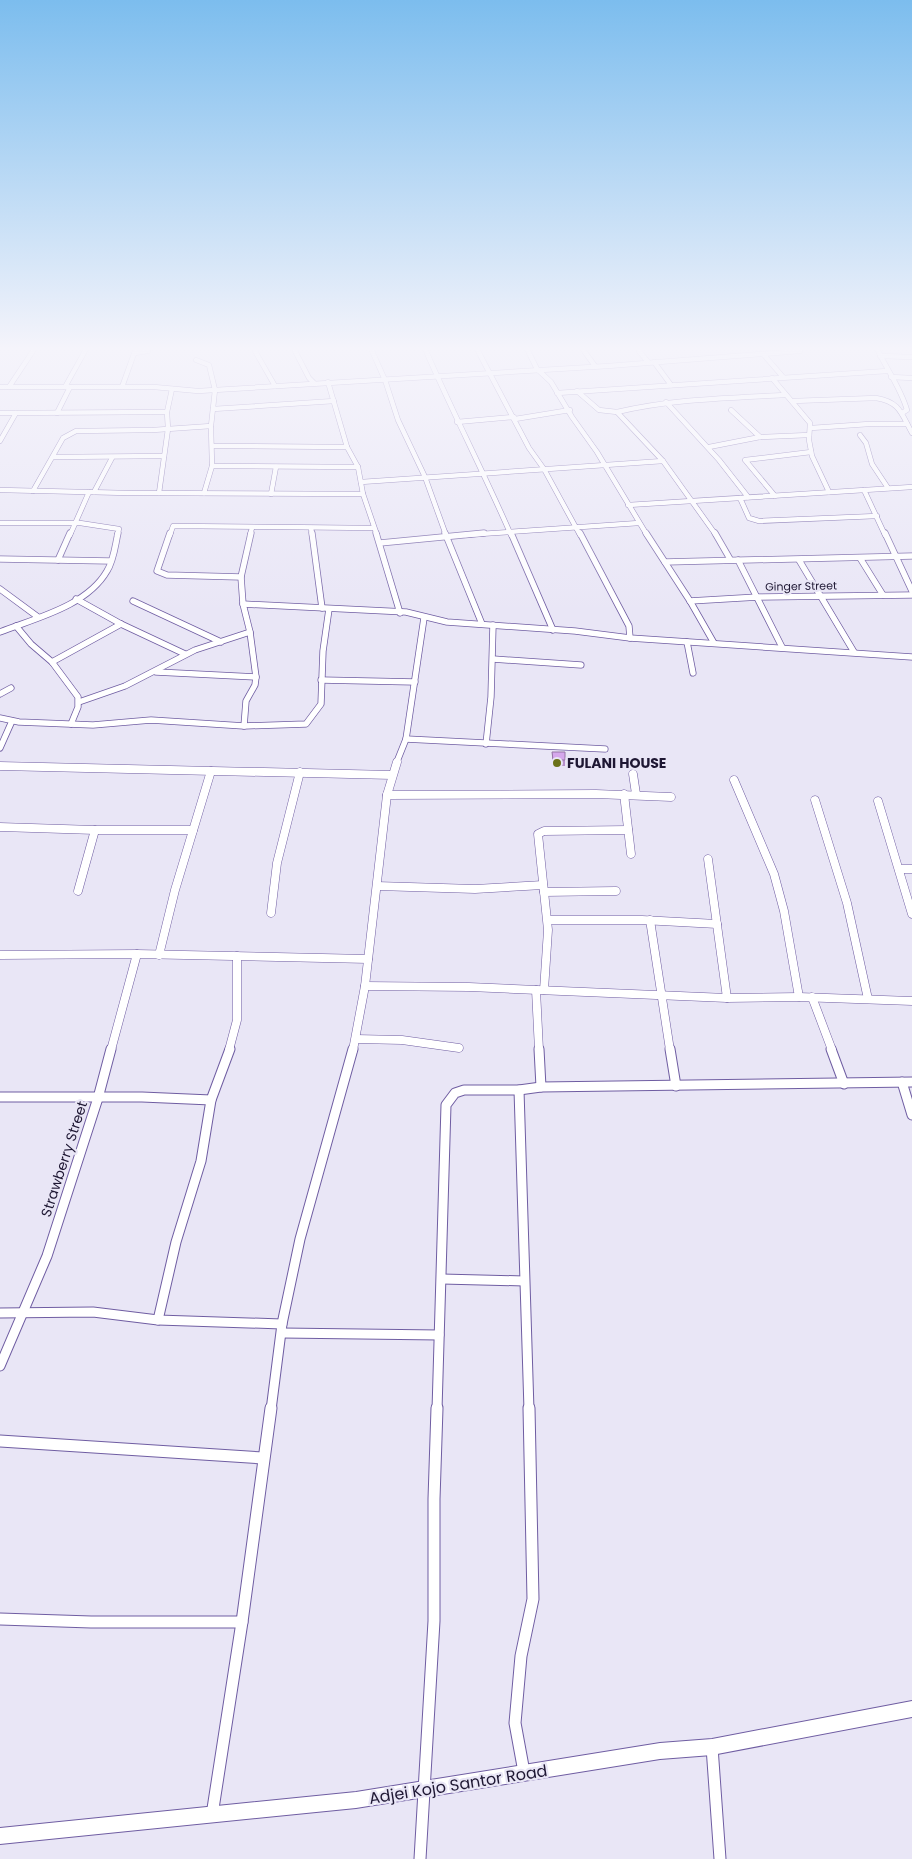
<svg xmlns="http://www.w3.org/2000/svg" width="912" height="1859" font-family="Poppins,sans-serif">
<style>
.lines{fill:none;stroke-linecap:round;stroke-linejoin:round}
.minor-far4-casing{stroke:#6f5da2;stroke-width:5.5}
.minor-far3-casing{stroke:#6f5da2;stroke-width:7}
.minor-far2-casing{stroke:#6f5da2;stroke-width:9}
.minor-far1-casing{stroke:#6f5da2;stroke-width:11}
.minor-casing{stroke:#6f5da2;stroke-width:13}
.tertiary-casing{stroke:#6f5da2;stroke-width:2}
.minor-far4{stroke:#fff;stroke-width:4.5}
.minor-far3{stroke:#fff;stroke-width:5.5}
.minor-far2{stroke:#fff;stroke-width:8}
.minor-far1{stroke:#fff;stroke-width:9}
.minor{stroke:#fff;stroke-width:11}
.tertiary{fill:#fff;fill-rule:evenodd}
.wall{fill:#b790cb}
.building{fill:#d5a7ec;stroke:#9575a5}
.poi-dot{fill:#6a7119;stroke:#e9e6f6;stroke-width:2}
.labels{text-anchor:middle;stroke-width:4.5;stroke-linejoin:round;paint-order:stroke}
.far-street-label{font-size:11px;fill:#1e1733;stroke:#e9e6f6}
.poi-label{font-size:14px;font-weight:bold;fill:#1e1733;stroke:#e9e6f6;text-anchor:start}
.street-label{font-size:14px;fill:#1e1733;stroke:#e9e6f6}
.near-street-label{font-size:16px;fill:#1e1733;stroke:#e9e6f6}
</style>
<rect width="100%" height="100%" fill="#e9e6f6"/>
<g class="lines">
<g class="minor-far4-casing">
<g id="minor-far4">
<polyline points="255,351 275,386"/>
<polyline points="295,351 309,378 314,383"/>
<polyline points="372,351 385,380 398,420 425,477 446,535"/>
<path d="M 426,351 C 453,413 484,473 511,535"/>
<polyline points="478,351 529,448 544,469 580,535"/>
<polyline points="528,351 537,369 551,382 572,417 597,452 647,535"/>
<polyline points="584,351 595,366"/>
<polyline points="639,351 648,362"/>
<path d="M 878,351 C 888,371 901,389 907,410 L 902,413"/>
<polyline points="135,353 148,351"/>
<polyline points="764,355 783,377"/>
<polyline points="880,356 912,357"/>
<polyline points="196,360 209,365 215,390 211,426 212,466 204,493"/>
<polyline points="654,362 671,385"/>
<polyline points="891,377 912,378"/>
<polyline points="772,378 810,423 809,440 812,456 829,492"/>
<polyline points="328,382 347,447 358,467 363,494 377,535"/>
<polyline points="0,387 154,387 198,391 608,366 800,351"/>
<polyline points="9,387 33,351"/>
<polyline points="65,387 85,351"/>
<polyline points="122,387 135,351"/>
<polyline points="577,391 599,410 617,412"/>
<polyline points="557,393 887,371"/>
<path d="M 793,401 L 876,398 C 900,402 901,413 912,433"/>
<polyline points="666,402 719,460 748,497"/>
<polyline points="213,409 334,401"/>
<polyline points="731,410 760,437"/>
<polyline points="0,413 167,412"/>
<polyline points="57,413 70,387"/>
<polyline points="515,419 570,410"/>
<polyline points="457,422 514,417"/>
<polyline points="811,428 869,424 907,424"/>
<polyline points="860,435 866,443 872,464 888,488"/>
<polyline points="0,441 16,413"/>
<polyline points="213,446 347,447"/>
<polyline points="709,447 760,437 809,435"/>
<polyline points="53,457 164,456"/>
<polyline points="212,466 358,467"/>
<polyline points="361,482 663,461"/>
<polyline points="0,490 128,493 363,494"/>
<polyline points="864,490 885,535"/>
<polyline points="33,491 63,438 76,431 153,430 211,426"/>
<polyline points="94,492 112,458"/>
<polyline points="159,493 168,429 167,412 172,389"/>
<polyline points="271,494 276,467"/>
<polyline points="775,496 745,460 811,452"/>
<polyline points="740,498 749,518 759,521 877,516"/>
<polyline points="628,505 912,487"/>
<polyline points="0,523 80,523 119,529 117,535"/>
<polyline points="311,528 312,535"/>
<polyline points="70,535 89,492"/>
<polyline points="170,535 173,526 373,528"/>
<polyline points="250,535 252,528"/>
<polyline points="465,535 639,523"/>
<path d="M 716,535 L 663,461 L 617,412 C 672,399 728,398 785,395"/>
</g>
</g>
<g class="minor-far3-casing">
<g id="minor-far3">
<polyline points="170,533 157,571 167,575 241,577"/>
<polyline points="312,533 322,608"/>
<polyline points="376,533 400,613"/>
<polyline points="445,533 482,624"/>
<polyline points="511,533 553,630"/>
<polyline points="580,533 629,626 630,638"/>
<polyline points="646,533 690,601 714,643"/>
<polyline points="715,533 730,559"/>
<polyline points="885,533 912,591"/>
<polyline points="380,543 484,533"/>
<polyline points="860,558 883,595"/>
<polyline points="0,559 110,561"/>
<polyline points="58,560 70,533"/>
<polyline points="738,560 782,647"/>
<polyline points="799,560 854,652"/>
<polyline points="665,562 912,556"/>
<polyline points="0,589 38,617"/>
<polyline points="76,599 121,624 185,654"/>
<polyline points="133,601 221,642"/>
<polyline points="690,601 758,597 912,595"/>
<polyline points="243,604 406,612 447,622 575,631 630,638 912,657"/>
<polyline points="16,626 31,644 52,662 78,697 78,707 71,724"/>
<path d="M 0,632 C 36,618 87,606 107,571 C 114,560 115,546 118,533"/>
<polyline points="687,642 693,673"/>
<polyline points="493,659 581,665"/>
<polyline points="52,662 121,624"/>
<polyline points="156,672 256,677"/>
<polyline points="321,680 415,682"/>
<polyline points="0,694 11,688"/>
<polyline points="79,702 125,686 195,650 250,632"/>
<polyline points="0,718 19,722 93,725 151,720 244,726 306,724 321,704 323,651 329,609"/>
<polyline points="244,726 246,701 255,685 256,677 250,632 243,604 241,577 251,533"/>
<polyline points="406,739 605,749"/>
<polyline points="486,744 491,697 493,625"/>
<polyline points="0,748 12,721"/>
<polyline points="396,764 406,739 424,618"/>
</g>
</g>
<g class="minor-far2-casing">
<g id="minor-far2">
<polyline points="0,766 392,775"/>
<polyline points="633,774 636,794"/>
<polyline points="734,780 774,874 784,911 799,997"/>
<polyline points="624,794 631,854"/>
<polyline points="387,795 596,794 671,797"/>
<polyline points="815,800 847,903 868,999"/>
<polyline points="878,801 912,914"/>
<polyline points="0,827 95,830 193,830"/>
<polyline points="708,859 727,998"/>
<polyline points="899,869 912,869"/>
<polyline points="377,886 475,889 543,885"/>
<polyline points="78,891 95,830"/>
<polyline points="544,892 616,891"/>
<polyline points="271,913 277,863 300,772"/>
<polyline points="548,920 642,920 717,924"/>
<polyline points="650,920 670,1050"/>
<polyline points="0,955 137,954 368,959"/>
<polyline points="159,955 175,890 211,771"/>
<polyline points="365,986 469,987 727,998 799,997 912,1001"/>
<polyline points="536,990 539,1050"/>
<polyline points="544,990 548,930 538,834 544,831 628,830"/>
<polyline points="812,997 832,1050"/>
<polyline points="356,1039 402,1040 459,1048"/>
<polyline points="111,1050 137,954"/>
<polyline points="229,1050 237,1020 237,956"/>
<polyline points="353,1050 365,986 387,795 397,762"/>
</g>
</g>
<g class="minor-far1-casing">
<g id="minor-far1">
<polyline points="539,1049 541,1087"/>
<polyline points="670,1049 676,1086"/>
<polyline points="831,1049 844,1084"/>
<polyline points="902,1082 912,1115"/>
<polyline points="519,1090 529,1410"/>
<polyline points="0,1097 142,1097 211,1100"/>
<polyline points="442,1279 524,1281"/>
<polyline points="0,1313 93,1312 158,1320 282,1324"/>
<polyline points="158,1320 176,1242 201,1161 211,1100 230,1049"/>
<polyline points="282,1333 439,1335"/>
<polyline points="0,1366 47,1256 98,1098 111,1049"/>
<polyline points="271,1410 282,1324 300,1239 353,1049"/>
<polyline points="437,1410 446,1105 455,1093 464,1090 519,1090 541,1087 912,1082"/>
</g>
</g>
<g class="minor-casing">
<g id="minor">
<polyline points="0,1441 263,1458"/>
<polyline points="0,1619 91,1622 242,1622"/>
<polyline points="712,1747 720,1859"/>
<polyline points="524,1772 515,1723 521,1656 533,1599 529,1408"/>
<polyline points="212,1815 242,1622 271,1408"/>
<polyline points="420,1859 434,1621 434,1499 437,1408"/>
</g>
</g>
<g class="tertiary-casing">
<polygon id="tertiary" points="912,1701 912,1717 712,1755 660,1759 356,1808 0,1844 0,1828 356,1792 660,1743 712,1739"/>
</g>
<use href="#minor-far4" class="minor-far4"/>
<use href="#minor-far3" class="minor-far3"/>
<use href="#minor-far2" class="minor-far2"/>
<use href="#minor-far1" class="minor-far1"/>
<use href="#minor" class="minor"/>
<use href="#tertiary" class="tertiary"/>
</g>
<polygon class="wall" points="552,752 565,760 565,766 553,766 552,758"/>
<polygon class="building" points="552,752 565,752 565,760 553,760"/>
<linearGradient id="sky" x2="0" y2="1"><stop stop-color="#7cbdee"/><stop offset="0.57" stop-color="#f5f4fb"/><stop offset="1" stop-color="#f5f4fb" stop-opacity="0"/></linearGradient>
<rect width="912" height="612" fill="url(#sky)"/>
<circle class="poi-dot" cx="557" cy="763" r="5"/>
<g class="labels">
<g class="far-street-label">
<text transform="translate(801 586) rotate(-1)" y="4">Ginger Street</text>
</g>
<g class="poi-label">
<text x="567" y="768">FULANI HOUSE</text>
</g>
<g class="street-label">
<text transform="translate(64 1159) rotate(-72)" y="5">Strawberry Street</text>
</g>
<g class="near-street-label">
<text transform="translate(458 1784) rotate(-9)" y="6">Adjei Kojo Santor Road</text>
</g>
</g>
</svg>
